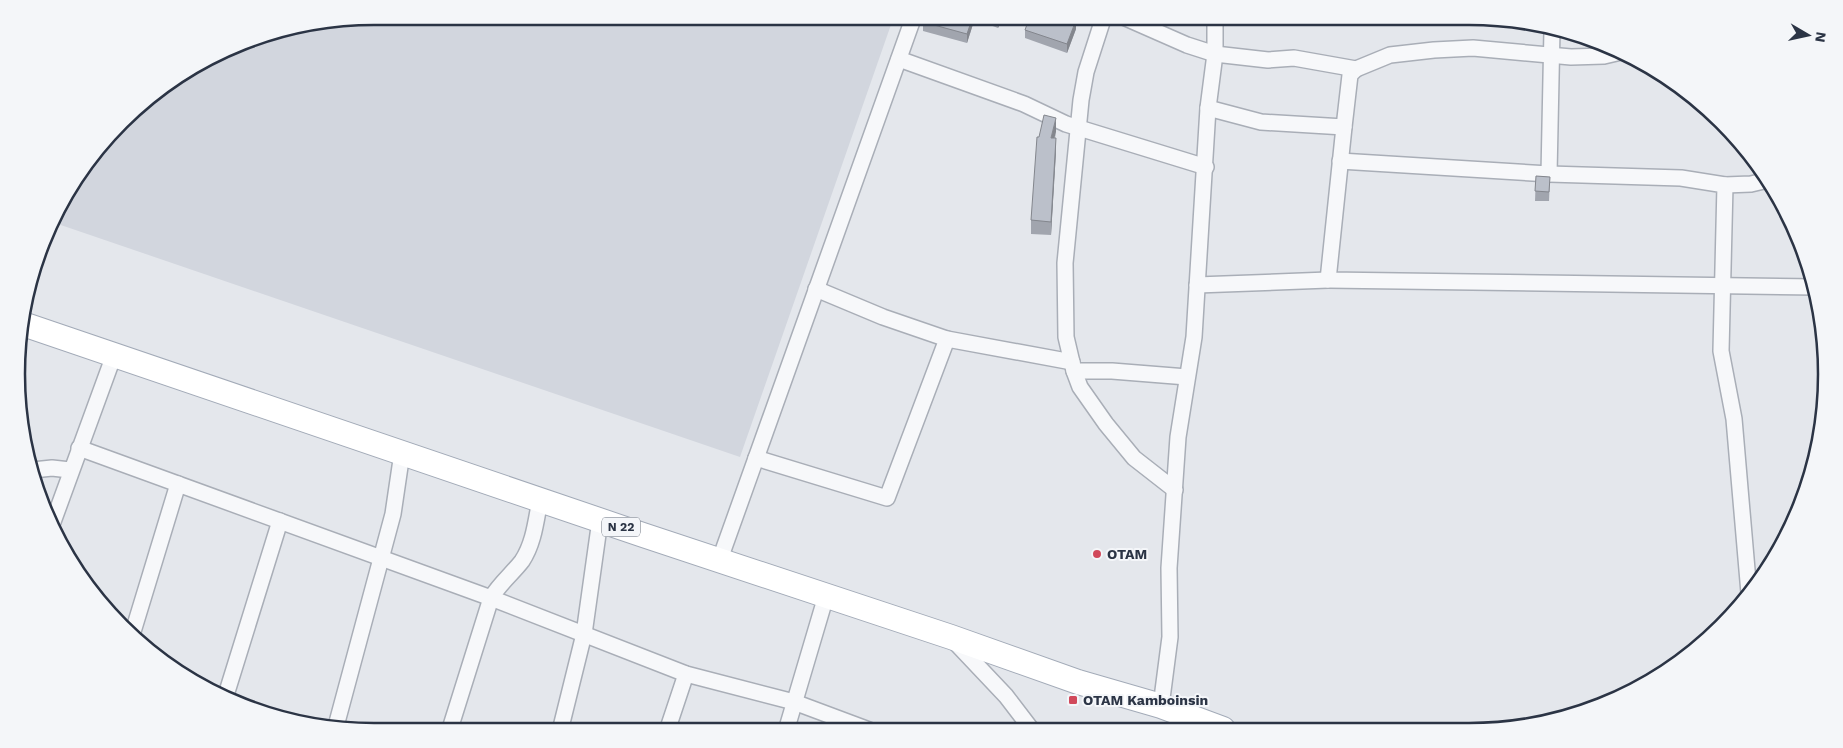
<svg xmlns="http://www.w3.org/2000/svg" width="1843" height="748" font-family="'Work Sans',sans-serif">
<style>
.built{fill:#d2d6de}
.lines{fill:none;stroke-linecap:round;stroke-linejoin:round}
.minor-casing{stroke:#a9aeb7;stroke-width:18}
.primary-casing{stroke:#a3abb8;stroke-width:26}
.minor{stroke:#f7f8fa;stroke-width:15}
.primary{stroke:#fff;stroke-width:24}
.wall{fill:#a1a5ae}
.shaded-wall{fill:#83868d}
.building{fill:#bbc0ca;stroke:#83868d}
.poi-dot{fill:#d1495b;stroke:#f4f6f9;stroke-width:2}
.labels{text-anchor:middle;stroke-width:4;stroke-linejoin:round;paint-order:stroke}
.shield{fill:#f4f6f9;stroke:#676e7b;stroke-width:1}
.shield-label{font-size:12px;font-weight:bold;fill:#2b3445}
.poi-label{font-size:14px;font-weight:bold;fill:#2b3445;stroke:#f4f6f9;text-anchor:start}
.rim{fill:none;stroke:#2b3445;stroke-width:2.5}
</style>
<rect width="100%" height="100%" fill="#e4e7ec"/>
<polygon class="built" points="374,16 894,16 740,457 52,222 64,195 138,105 195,64 259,35"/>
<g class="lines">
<g class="minor-casing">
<g id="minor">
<polyline points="1104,16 1086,72 1081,100 1065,263 1066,337 1074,371 1080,387 1106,424 1134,458 1175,490"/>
<polyline points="1121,16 1187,45 1215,54 1268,60 1294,58 1356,69"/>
<polyline points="899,59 1024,104 1066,124 1206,167"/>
<polyline points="1208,108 1261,122 1344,127 1350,75 1356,69 1390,55 1434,50 1473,48 1571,57 1604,56 1621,52"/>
<polyline points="1344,127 1328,280 1816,287"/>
<polyline points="1340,161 1549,174 1681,178 1725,185 1721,351 1734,419 1749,593"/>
<polyline points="1549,174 1552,30"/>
<polyline points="1725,185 1751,184 1768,180"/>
<polyline points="1197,285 1328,280"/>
<polyline points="816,289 883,317 947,339 1072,362"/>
<polyline points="1074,371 1112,371 1187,377"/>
<polyline points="79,448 491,598 686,674 794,702 869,730"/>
<polyline points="756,458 887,498 947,339"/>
<polyline points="33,470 52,468 70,470"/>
<polyline points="53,522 114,355"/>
<polyline points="720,559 914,16"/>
<polyline points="132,635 178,484"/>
<polyline points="954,641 1006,696 1032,730"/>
<polyline points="226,695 280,521"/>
<polyline points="1161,706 1170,637 1169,568 1178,437 1194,337 1208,108 1215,54 1215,16"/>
<polyline points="336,726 393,514 402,453"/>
<polyline points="560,731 584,634 600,520"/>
<polyline points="667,731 686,674"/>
<polyline points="786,731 826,596"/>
<path d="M 449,732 L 491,598 C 500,583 512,574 522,561 C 534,543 536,520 540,500"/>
</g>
</g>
<g class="primary-casing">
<polyline id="primary" points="20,323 643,535 951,637 1078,682 1161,706 1223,729"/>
</g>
<use href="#minor" class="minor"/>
<use href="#primary" class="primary"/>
</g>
<g class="wall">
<polygon points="973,16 973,24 967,43 923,31 923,22"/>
<polygon points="979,16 1003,16 998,28 979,21"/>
<polygon points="1076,29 1067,53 1025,38 1025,30"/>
<polygon points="1056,132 1055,138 1056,151 1051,235 1031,234 1031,220"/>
<polygon points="1536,176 1550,177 1549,201 1535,201"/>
</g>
<g class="shaded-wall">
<polygon points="973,16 973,24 967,43 967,34"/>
<polygon points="1000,16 1003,16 998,28 998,19"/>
<polygon points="1076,20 1076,29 1067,53 1067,44"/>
<polygon points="1056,118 1056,132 1051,151 1051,138"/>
<polygon points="1056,138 1056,151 1051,235 1051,222"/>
</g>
<g class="building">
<polygon points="925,16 973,16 967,34 923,22"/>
<polygon points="991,16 1000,16 998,19"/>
<polygon points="1030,16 1065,16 1076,20 1067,44 1025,30"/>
<polygon points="1044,115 1056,118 1051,138 1056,138 1051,222 1031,220 1037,137 1039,137"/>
<polygon points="1536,176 1550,177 1549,192 1535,191"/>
</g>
<g class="poi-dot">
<circle cx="1097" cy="554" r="5"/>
<rect x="1068" y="695" width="10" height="10" rx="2.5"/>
</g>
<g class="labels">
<rect class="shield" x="602" y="517.5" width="38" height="19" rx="4"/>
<g class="shield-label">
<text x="621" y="531">N 22</text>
</g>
<g class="poi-label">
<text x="1107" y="559">OTAM</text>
<text x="1083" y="705">OTAM Kamboinsin</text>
</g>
</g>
<path d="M0 0H1843V748H0ZM374 25H1469A349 349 0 0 1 1818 374V374A349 349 0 0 1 1469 723H374A349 349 0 0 1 25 374V374A349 349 0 0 1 374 25Z" fill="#f4f6f9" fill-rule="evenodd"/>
<path class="rim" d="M374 25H1469A349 349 0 0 1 1818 374V374A349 349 0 0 1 1469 723H374A349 349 0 0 1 25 374V374A349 349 0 0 1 374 25Z"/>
<g transform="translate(1808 35) rotate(99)" stroke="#f4f6f9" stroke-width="4" paint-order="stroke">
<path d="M0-4L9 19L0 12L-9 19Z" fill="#2b3445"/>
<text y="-8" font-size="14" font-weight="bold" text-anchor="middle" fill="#2b3445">N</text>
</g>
</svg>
